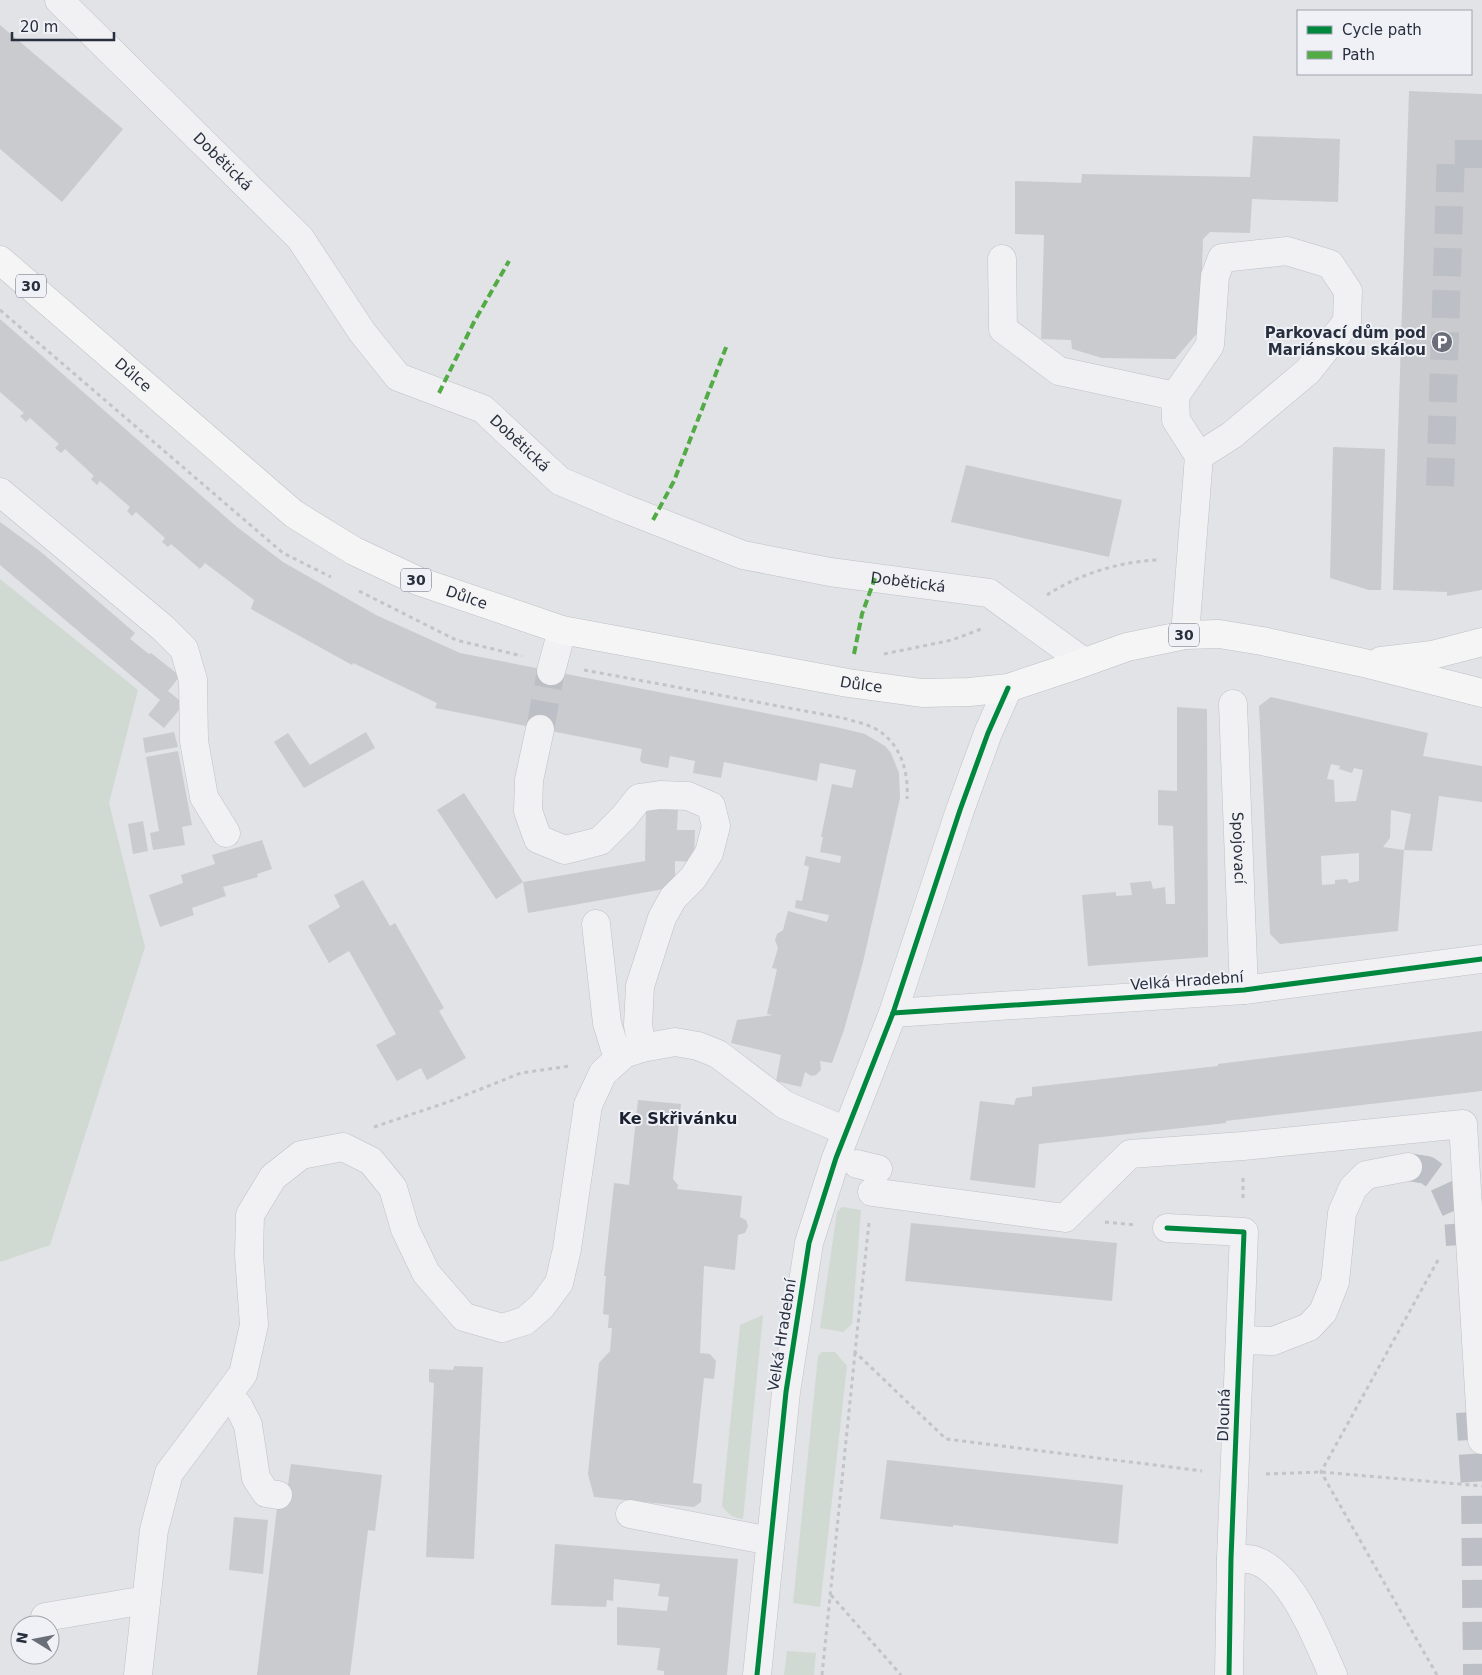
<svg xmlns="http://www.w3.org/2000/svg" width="1482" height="1675" font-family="'DejaVu Sans',sans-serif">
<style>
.green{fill:#d1dad2}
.building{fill:#cacbce;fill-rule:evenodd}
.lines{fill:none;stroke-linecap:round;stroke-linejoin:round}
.minor-tunnel{stroke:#bcbfc5;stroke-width:28;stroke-dasharray:28 14;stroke-linecap:butt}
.minor-casing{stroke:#bfc1c4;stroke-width:29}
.major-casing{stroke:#bec0c4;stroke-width:29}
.path{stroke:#c3c4ca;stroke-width:3;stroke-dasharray:4 4;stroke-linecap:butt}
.minor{stroke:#f1f1f3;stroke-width:28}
.major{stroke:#f5f5f6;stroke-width:28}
.quiet{stroke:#53ab46;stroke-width:4;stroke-dasharray:8 4;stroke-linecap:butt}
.cycleway-casing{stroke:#eff1f6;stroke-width:8}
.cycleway{stroke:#00873e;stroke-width:5}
.labels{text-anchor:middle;stroke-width:4;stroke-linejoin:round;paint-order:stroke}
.shield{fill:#eff1f6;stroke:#646976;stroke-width:1}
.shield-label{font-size:14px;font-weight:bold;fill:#282f3f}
.street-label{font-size:15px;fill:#282f3f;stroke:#eff1f6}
.poi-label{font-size:15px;font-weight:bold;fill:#282f3f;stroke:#eff1f6;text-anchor:end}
.neighbourhood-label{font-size:16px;font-weight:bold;fill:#1b2130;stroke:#eff1f6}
</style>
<rect width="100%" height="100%" fill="#e1e3e6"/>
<g class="green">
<polygon points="0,579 138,690 109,803 145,947 50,1245 0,1262"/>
<polygon points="842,1207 861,1210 852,1324 843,1332 820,1328 837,1212"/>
<path d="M 763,1315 L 743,1519 C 733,1518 728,1514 722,1506 L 740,1325 Z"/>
<polygon points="822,1352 835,1352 847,1366 820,1607 793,1603 818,1356"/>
<polygon points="787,1651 816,1653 814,1675 784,1675"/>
</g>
<g class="building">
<polygon points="0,25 123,129 62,202 0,149"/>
<polygon points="1409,91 1482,94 1482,590 1447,596 1447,592 1393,590"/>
<polygon points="1253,136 1340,139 1338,202 1252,199 1250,233 1210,232 1203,239 1200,330 1175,359 1102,358 1072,349 1071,340 1041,339 1044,235 1015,234 1015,181 1081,183 1082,174 1250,177"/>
<polygon points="0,319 237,527 283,562 376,615 460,653 836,727 865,734 885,746 891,753 899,773 900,798 863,962 844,1030 832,1063 820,1061 821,1070 816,1075 811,1076 805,1072 801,1087 776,1081 781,1055 731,1043 737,1020 773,1015 767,1014 777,969 772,968 778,948 775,940 777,934 783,930 788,911 827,922 829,915 795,908 796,900 802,901 809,867 804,865 806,856 840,863 841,856 820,852 823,837 821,837 832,784 852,788 856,770 820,763 817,781 724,762 721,778 693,773 695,761 670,756 668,768 642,763 640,760 642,749 435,708 437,703 353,663 352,665 251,609 254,600 205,563 200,569 171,544 168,547 162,542 165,538 136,512 132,516 127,511 130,507 100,481 97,485 91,479 94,476 65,449 61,453 55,448 59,444 30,418 26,422 20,416 24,413 0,392"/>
<polygon points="1333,447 1385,449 1381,590 1369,590 1330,578"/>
<polygon points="966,465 1122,500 1109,557 951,522"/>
<polygon points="0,522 41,552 135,633 130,639 149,654 151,653 180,676 168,691 184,704 164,728 148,715 160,700 0,565"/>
<path d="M 1271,697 L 1428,733 L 1423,756 L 1482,766 L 1482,802 L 1439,796 L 1432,851 L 1404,850 L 1398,931 L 1280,944 L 1270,934 L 1259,706 ZM 1331,764 L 1340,766 L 1339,769 L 1352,773 L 1354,768 L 1363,770 L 1356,801 L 1335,802 L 1334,780 L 1327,779 ZM 1391,810 L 1411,814 L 1404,850 L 1383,847 L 1390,838 ZM 1359,853 L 1359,881 L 1349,883 L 1347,879 L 1335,880 L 1335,884 L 1322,885 L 1321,856 Z"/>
<polygon points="1177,707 1207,709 1208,957 1088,966 1082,895 1116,892 1116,896 1132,895 1130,883 1151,881 1153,889 1165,887 1166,904 1175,904 1173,826 1158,825 1158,790 1177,791"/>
<polygon points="174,732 178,747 145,753 143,738"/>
<polygon points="366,732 375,748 304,788 274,742 288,733 310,765"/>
<polygon points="178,751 192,825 182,827 185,845 153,850 150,833 159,831 146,757"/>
<polygon points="464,793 523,882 645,861 646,808 678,809 677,830 695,830 694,862 675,861 675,882 669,882 664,889 528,913 523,882 496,899 437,810"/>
<polygon points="143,821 148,851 133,854 128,824"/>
<polygon points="262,840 272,869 257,874 258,877 223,887 226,896 192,908 194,915 160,927 149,895 183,883 181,875 215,864 212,855"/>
<polygon points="363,880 390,926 395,923 444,1008 439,1011 466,1058 427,1080 421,1068 397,1081 376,1045 396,1034 349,951 329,963 308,926 340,907 334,895"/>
<polygon points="1482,1031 1482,1091 1226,1121 1226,1123 1039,1144 1035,1188 970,1180 980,1101 1014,1105 1016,1098 1032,1096 1032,1087 1218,1066 1218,1064"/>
<polygon points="638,1100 681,1104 673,1179 678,1185 677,1189 742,1196 740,1217 746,1220 748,1226 745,1233 738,1235 735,1270 704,1266 700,1353 710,1354 716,1361 714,1379 704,1378 693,1483 702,1484 701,1502 694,1507 594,1497 588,1474 599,1363 610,1351 612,1328 608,1328 609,1315 603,1314 606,1276 604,1276 614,1183 629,1185"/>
<polygon points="911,1223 1117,1243 1112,1301 905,1281"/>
<polygon points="454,1366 483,1367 474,1559 426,1557 434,1383 429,1382 429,1369 453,1370"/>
<polygon points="887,1460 1123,1485 1118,1544 953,1525 953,1527 880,1519"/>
<polygon points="291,1464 382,1475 375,1531 368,1530 350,1675 257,1675 280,1483 288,1485"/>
<polygon points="234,1517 268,1520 263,1574 229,1570"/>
<polygon points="555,1544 738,1559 727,1675 664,1675 664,1671 657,1670 660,1648 617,1645 617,1607 667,1611 669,1597 658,1596 660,1584 614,1579 613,1601 607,1600 606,1607 551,1605"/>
</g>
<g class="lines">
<g class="minor-tunnel">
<polyline points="1440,486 1451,154 1482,154"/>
<polyline points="540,729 551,671"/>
<polyline points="1408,1167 1427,1170 1442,1181 1458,1216 1460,1245"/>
<polyline points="1470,1412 1475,1487 1477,1675"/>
</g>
<g class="minor-casing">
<g id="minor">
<path id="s1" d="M 59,0 L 300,238 L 362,332 L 398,377 L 483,409 L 560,481 L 621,507 L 743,555 L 830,572 L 989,593 L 1084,662"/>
<polyline points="1002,259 1003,329 1059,371 1175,396"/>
<polyline points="0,492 163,628 184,649 193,680 194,741 204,797 226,833"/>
<polyline points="1185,635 1199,456 1232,435 1308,371 1347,322 1348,291 1330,264 1287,251 1222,258 1215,276 1210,345 1175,396 1176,420 1199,456"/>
<polyline points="551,671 562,630"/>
<path id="s2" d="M 1233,704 L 1244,990"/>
<polyline points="540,729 529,780 528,811 538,839 565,850 600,841 624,817 639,798 660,795 688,796 711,806 716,826 709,853 693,878 673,898 662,918 640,986 638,1025 642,1048"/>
<polyline points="596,924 607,1023 618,1059"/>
<polyline points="893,1013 1244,990 1482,959"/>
<polyline points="857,1164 878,1169"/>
<polyline points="872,1192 1065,1218 1130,1154 1243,1146 1463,1124 1482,1440"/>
<polyline points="1167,1228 1244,1232 1231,1559 1229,1675"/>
<polyline points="1240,1340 1273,1341 1309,1327 1323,1312 1335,1282 1342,1213 1353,1188 1366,1175 1408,1167"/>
<polyline points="229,1394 239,1407 248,1425 256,1478 266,1493 278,1495"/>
<polyline points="630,1514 770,1541"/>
<path d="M 1231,1559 C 1238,1559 1247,1558 1254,1560 C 1293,1573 1317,1640 1333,1675"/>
<polyline points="45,1617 146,1600"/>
<polyline points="138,1675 154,1530 169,1473 243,1374 254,1325 249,1255 250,1215 273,1177 301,1155 343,1147 371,1161 393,1188 405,1229 426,1273 464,1317 502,1328 525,1321 542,1306 559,1283 567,1249 588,1105 603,1073 624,1054 642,1048 675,1042 698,1046 718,1054 785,1105 846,1131"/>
<polyline points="757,1675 786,1392 809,1243 836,1158 893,1013 960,810 988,733 1008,688"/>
</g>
</g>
<g class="major-casing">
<g id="major">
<path id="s3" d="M 0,260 L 294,514 L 354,551 L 418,581 L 562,630 L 848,683 L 922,693 L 969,692 L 1008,688 L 1074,666 L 1127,647 L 1185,635 L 1219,634 L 1262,641 L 1364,663 L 1482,693"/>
<polyline points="1381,661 1432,655 1482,642"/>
</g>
</g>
<g class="path">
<polyline points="0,310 283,553 331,577"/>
<polyline points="359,591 456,640 522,656"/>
<path d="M 1047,595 C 1079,574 1121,561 1159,560"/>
<polyline points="884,654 952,640 984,628"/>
<path d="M 584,670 L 843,718 C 852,721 863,723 872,727 C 900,740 909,771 907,799"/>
<polyline points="374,1127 448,1102 521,1073 570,1066"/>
<polyline points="1243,1178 1243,1202"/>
<polyline points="1105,1222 1136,1225"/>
<polyline points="869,1223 855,1352 946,1439 1202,1471"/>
<polyline points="1266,1474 1321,1472 1482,1486"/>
<polyline points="831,1595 901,1675"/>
<polyline points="822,1675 855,1353"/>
<polyline points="1437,1675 1321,1472 1438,1260"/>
</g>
<use href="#minor" class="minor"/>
<use href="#major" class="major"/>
<g class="quiet">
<polyline points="439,393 474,322 509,261"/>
<polyline points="653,520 674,481 727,345"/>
<polyline points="854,654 862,614 875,578"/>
</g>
<g class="cycleway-casing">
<g id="cycleway">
<polyline points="893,1013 1244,990 1482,959"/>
<polyline points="1167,1228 1244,1232 1231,1559 1229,1675"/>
<polyline points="757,1675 786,1392 809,1243 836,1158 893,1013 960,810 988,733 1008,688"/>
</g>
</g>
<use href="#cycleway" class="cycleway"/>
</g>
<defs>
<g id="parking-disc" transform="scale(1.125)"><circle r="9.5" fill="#696e79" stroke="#eff1f6"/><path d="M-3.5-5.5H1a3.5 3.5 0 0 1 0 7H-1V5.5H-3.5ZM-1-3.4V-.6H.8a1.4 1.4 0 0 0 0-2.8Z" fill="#fff"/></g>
</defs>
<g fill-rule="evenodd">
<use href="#parking-disc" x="1442" y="342"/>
</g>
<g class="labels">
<g class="shield">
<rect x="16" y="274.5" width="30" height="23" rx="4"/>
<rect x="401" y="568.5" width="30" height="23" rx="4"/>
<rect x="1169" y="623.5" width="30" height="23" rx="4"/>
</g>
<g class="shield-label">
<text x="31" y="291">30</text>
<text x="416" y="585">30</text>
<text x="1184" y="640">30</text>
</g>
<g class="street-label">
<text dy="5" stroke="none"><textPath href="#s1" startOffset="230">Dobětická</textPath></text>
<text dy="5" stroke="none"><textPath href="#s3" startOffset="176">Důlce</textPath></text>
<text dy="5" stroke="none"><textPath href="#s1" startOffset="650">Dobětická</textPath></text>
<text dy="5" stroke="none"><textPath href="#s1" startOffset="1070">Dobětická</textPath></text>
<text dy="5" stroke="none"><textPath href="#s3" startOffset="581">Důlce</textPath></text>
<text dy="5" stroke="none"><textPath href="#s3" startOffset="986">Důlce</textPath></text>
<text dy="5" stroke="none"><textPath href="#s2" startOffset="144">Spojovací</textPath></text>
<text transform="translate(1187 981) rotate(-4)" y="5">Velká Hradební</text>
<text transform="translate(782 1335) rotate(-81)" y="5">Velká Hradební</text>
<text transform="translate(1224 1415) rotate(-88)" y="5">Dlouhá</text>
</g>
<g class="poi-label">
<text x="1426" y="338">Parkovací dům pod<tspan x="1426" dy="17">Mariánskou skálou</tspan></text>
</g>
<g class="neighbourhood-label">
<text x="678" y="1124">Ke Skřivánku</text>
</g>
</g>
<rect x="1297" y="10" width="175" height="65" fill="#eff1f6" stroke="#9fa3ad"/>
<rect x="1307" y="26" width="25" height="8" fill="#00873e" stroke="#9fa3ad"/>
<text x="1342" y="35" font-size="15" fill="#282f3f">Cycle path</text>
<rect x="1307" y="51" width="25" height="8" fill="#53ab46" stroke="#9fa3ad"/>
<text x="1342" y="60" font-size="15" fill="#282f3f">Path</text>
<g transform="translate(35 1640) rotate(280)"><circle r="24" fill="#eff1f6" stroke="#9fa3ad"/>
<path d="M0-4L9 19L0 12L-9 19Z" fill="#696e79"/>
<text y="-8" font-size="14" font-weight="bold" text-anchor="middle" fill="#282f3f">N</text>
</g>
<path d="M12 32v8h102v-8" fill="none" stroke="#282f3f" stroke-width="2.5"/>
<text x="20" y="32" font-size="15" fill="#282f3f" stroke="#eff1f6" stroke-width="4" paint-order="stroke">20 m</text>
</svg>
